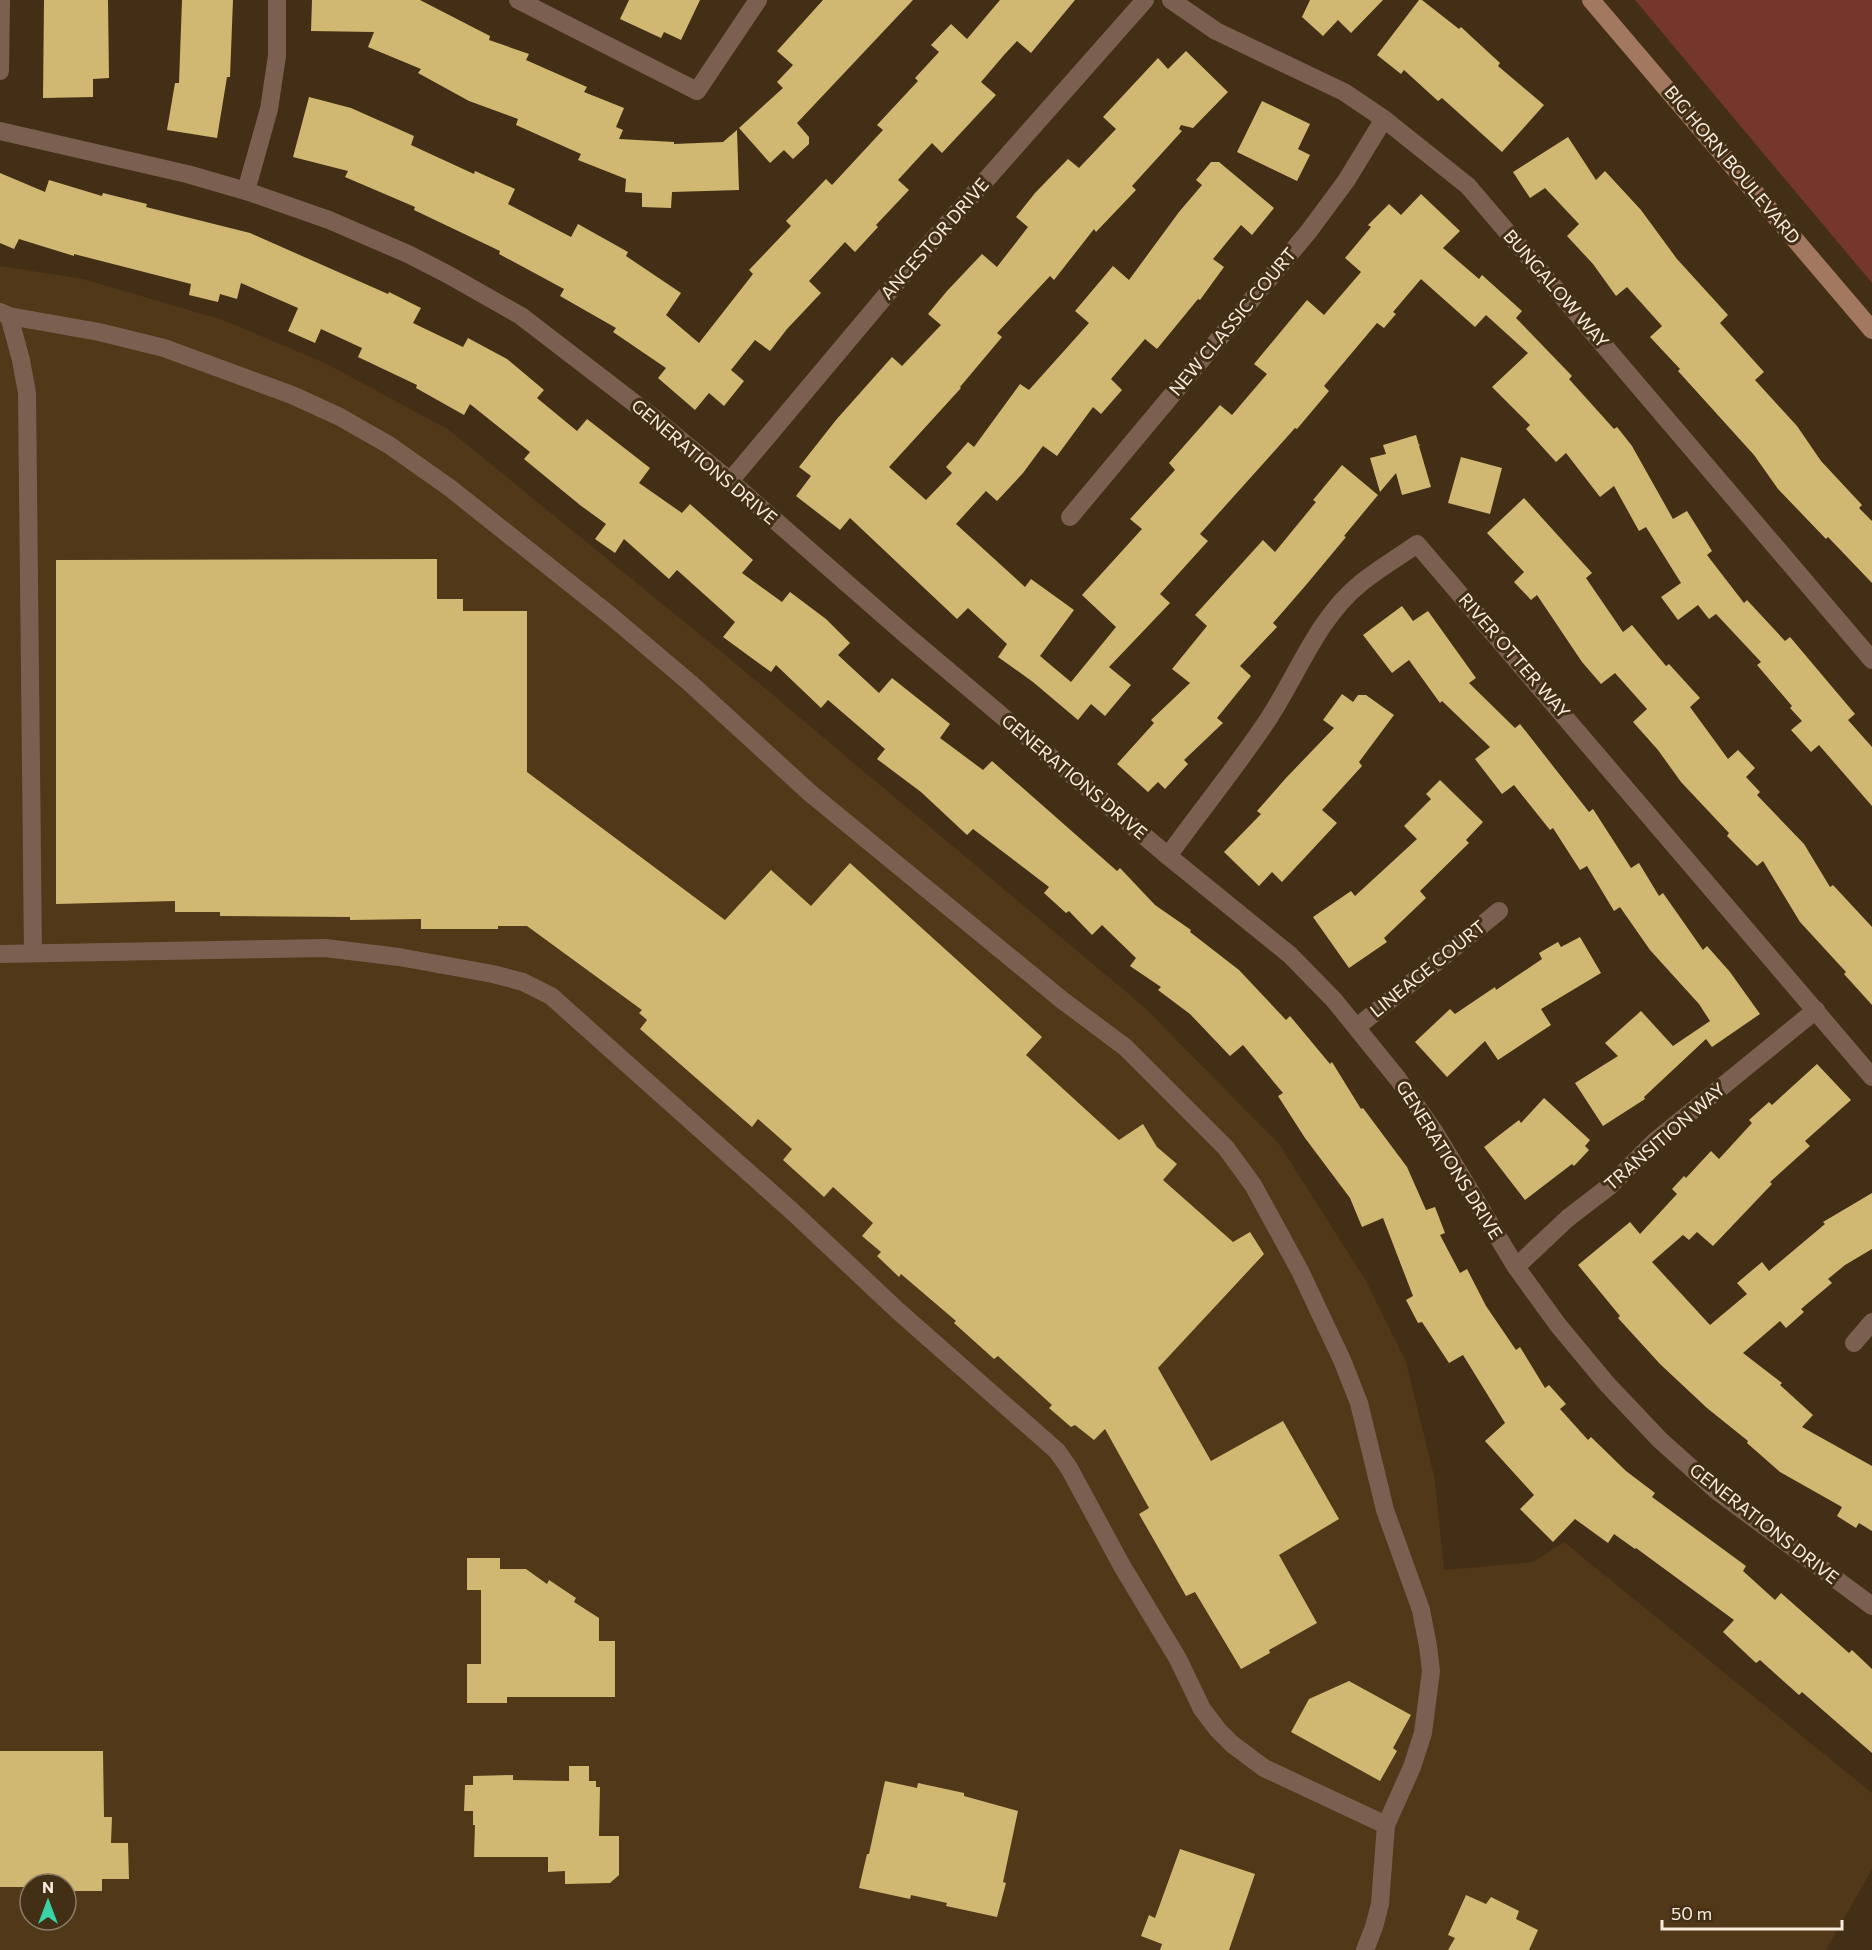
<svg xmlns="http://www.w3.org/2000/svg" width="1872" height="1950" font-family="Commissioner,sans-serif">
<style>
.built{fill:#513818;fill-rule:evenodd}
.green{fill:#75372b}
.building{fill:#d0b872}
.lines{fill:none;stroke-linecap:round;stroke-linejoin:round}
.street{stroke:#7b6051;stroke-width:18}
.secondary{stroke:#a27960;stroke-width:18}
.labels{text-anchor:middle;stroke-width:6;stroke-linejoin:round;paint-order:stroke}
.street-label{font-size:18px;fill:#f9ecdd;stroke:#432f16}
</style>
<rect width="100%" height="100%" fill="#432f16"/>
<path class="built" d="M 0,266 L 83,279 L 223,320 L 327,364 L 449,430 L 736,664 L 1144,1007 L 1279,1144 L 1366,1281 L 1406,1362 L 1435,1480 L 1444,1570 L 1533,1562 L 1564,1542 L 1872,1793 L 1872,1869 L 1826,1950 L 0,1950 ZM 30,1884 L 66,1884 L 66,1920 L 30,1920 Z"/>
<polygon class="green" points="1635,0 1872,0 1872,283"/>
<g class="building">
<polygon points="44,0 108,0 109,78 93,79 93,97 43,98"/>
<polygon points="182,0 233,0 230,77 227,77 217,138 167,130 175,83 179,83"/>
<polygon points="312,0 420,0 490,36 489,40 529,54 526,60 587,87 584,92 624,108 616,127 623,130 619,139 674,142 674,144 723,142 737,130 739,190 672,192 671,208 642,207 642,193 625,192 626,179 578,160 581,154 516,125 518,119 469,101 418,73 421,69 368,47 374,32 311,31"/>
<polygon points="629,0 700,0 681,40 664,32 661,38 620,19"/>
<polygon points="823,0 913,0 797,123 809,137 809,144 793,159 784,150 770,163 739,128 783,88 777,82 793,65 777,51"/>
<polygon points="1000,0 1075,0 1031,53 1017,41 1004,55 981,82 996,95 942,153 932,143 898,180 909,190 876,225 878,227 855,252 845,242 809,281 821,293 787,329 770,351 755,340 731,370 744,381 724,406 709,393 695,410 658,378 666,368 613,332 616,328 560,296 564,289 499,254 500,251 414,210 415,207 345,177 348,171 293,157 309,97 351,108 414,136 411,145 474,174 475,171 515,189 508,204 571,237 578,224 628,252 626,256 681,293 666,315 699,343 753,274 749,270 791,226 786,221 826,179 832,185 883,130 877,125 918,81 915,78 939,52 931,45 951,24 967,39"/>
<polygon points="1310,0 1383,0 1351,33 1338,20 1323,36 1302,17"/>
<polygon points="1419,0 1422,0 1459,29 1461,27 1500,63 1498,66 1544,105 1502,152 1442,98 1438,101 1404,70 1401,74 1377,55"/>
<polygon points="1186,51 1228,92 1193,128 1181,125 1179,129 1182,131 1132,186 1136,190 1096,232 1094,229 1054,280 1050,276 997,333 1002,337 960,387 961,388 889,467 926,500 952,473 946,467 968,442 974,447 1020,384 1029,390 1089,323 1075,311 1113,266 1129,280 1179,212 1202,185 1196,180 1211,162 1219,162 1274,208 1252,235 1241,225 1213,259 1224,267 1200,300 1198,299 1157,349 1145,339 1111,379 1122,390 1101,414 1093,407 1057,456 1043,446 1023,473 997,501 986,491 956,524 1025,587 1031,579 1074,610 1040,656 1071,682 1116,627 1082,595 1142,529 1130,519 1175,470 1169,463 1220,405 1232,415 1267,374 1254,364 1307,300 1324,315 1361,272 1345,258 1371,227 1368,225 1389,204 1401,215 1421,194 1460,231 1443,248 1479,279 1482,275 1522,311 1516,318 1572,376 1569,379 1614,429 1617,427 1632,446 1673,519 1687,511 1712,551 1707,555 1744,603 1747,600 1785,641 1790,637 1855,714 1848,720 1872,747 1872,806 1819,745 1811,752 1791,730 1802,721 1790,708 1792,706 1757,665 1761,662 1716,614 1709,619 1698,605 1678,620 1661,597 1681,583 1646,527 1639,531 1614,486 1600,497 1566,453 1556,462 1526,429 1530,425 1492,387 1528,353 1486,315 1475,327 1421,279 1393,312 1396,314 1384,328 1377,323 1324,386 1329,391 1297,429 1295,428 1200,534 1208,541 1160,594 1170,603 1109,667 1131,685 1105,716 1091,704 1078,720 1033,682 998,657 1007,644 968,608 957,619 850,518 840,530 796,496 811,476 799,467 836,420 892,357 902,366 941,325 928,314 947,291 982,254 997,267 1028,227 1016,217 1035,193 1068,159 1079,168 1116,129 1103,117 1158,58 1168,69"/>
<polygon points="1262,101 1310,124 1298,149 1310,155 1297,181 1237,152"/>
<polygon points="1568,137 1596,180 1605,171 1641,210 1677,259 1728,315 1720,323 1764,372 1755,380 1797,426 1821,461 1862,505 1859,508 1872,521 1872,583 1828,537 1826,539 1778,489 1754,455 1678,371 1680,369 1650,337 1662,326 1627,287 1616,296 1593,264 1567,236 1579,224 1545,188 1530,198 1513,172"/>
<polygon points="0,173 45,192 49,180 102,196 103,193 147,204 146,207 250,233 388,294 389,292 421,308 413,323 463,347 468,338 507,359 544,390 537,398 577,431 587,419 650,468 639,483 682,513 690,504 753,560 742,573 782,602 790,592 826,619 850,643 838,655 879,693 892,678 950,724 940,738 983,770 992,761 1117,871 1120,868 1155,905 1191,930 1190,932 1239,970 1286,1020 1290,1016 1330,1064 1332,1062 1361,1109 1363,1108 1407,1167 1426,1210 1435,1207 1445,1233 1440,1235 1460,1273 1467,1269 1486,1306 1516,1350 1520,1347 1545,1388 1549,1385 1566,1404 1560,1409 1588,1440 1591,1437 1626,1471 1655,1493 1652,1497 1746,1566 1743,1571 1775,1600 1781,1593 1849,1653 1852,1650 1872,1669 1872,1753 1802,1692 1799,1695 1760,1660 1756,1663 1723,1632 1734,1620 1636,1548 1635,1549 1614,1534 1608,1543 1575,1519 1553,1542 1520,1509 1534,1495 1485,1441 1505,1423 1463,1355 1449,1363 1422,1322 1418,1323 1406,1300 1413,1296 1383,1218 1362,1227 1350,1198 1305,1138 1278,1096 1283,1093 1243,1045 1230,1056 1190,1014 1158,990 1161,987 1130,966 1136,958 1102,925 1092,935 1069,911 1066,913 1044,893 1049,887 973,829 967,835 921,792 877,759 885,749 828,700 821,708 776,665 771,672 723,637 735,622 677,570 669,579 624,539 615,553 595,539 606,524 580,505 524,459 530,452 470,404 464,415 416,388 417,385 358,357 362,348 321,329 315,343 288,331 298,308 241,283 237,299 220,294 218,302 189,295 191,284 74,254 74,256 19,239 14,249 0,243"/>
<polygon points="1416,435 1419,445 1421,444 1419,446 1431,487 1402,495 1396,473 1380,492 1370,458 1386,454 1383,445"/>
<polygon points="1461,457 1502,468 1490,514 1448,503"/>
<polygon points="1342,465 1378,495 1344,536 1346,537 1306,585 1273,623 1277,627 1240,666 1251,676 1217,718 1223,723 1184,760 1188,764 1165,789 1158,782 1148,792 1117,764 1154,723 1151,720 1190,683 1172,669 1207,626 1195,615 1263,540 1275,552 1316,502 1313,500"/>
<polygon points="1524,498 1592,573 1586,578 1623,632 1632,625 1666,666 1669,664 1700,698 1690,707 1728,759 1738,750 1755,768 1746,777 1760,792 1757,795 1804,844 1830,887 1833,885 1872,927 1872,1005 1844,974 1846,972 1800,922 1763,861 1757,866 1727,836 1729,833 1681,782 1658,750 1633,722 1647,709 1615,673 1601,684 1582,662 1537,595 1531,600 1514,582 1524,572 1487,533"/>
<polygon points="437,559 437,599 463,599 463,611 527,611 527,772 725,920 771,870 811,906 850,863 1042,1037 1026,1055 1119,1140 1143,1124 1157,1147 1177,1164 1163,1180 1233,1242 1250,1232 1264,1254 1158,1368 1211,1461 1283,1421 1339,1519 1279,1555 1317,1623 1269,1650 1270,1653 1241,1669 1195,1592 1186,1596 1139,1514 1149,1508 1105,1429 1094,1440 1075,1425 1071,1427 1049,1408 1052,1405 998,1356 994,1359 954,1323 956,1321 901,1274 899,1277 877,1256 881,1252 862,1236 873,1223 833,1187 824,1197 783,1160 792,1149 758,1119 752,1127 640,1029 647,1020 639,1013 642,1010 527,926 498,926 498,929 421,929 421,919 350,920 350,917 220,916 220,912 175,912 175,901 56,904 56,560"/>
<polygon points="1402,606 1413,621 1428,611 1476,678 1469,683 1515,728 1520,724 1589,812 1593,809 1631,868 1639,863 1659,896 1663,893 1703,950 1707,946 1730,972 1760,1014 1712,1047 1706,1039 1644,1097 1645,1099 1603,1126 1575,1083 1618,1056 1605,1043 1641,1011 1673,1046 1710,1021 1699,1004 1650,950 1620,907 1614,911 1587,866 1580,870 1553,828 1550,830 1514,785 1502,794 1475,759 1490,747 1442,701 1440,703 1409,660 1392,673 1363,635"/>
<polygon points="1342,694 1353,702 1358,695 1366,695 1394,715 1359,762 1362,766 1322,810 1337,823 1282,882 1272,872 1259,886 1224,852 1261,814 1257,811 1286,778 1334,728 1323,720"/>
<polygon points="1440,780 1483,822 1466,840 1469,843 1420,891 1426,898 1384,938 1387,942 1349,968 1313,917 1351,891 1355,896 1417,839 1404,826 1431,799 1426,794"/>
<polygon points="1580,937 1601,973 1541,1009 1551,1025 1498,1060 1485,1041 1447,1077 1415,1042 1450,1009 1455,1014 1495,987 1496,990 1542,959 1539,953 1558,942 1561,947"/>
<polygon points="1817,1064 1851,1100 1805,1141 1810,1146 1770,1182 1772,1184 1713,1246 1697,1232 1689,1240 1683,1235 1652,1262 1710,1325 1747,1294 1737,1283 1762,1262 1769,1271 1825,1224 1823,1222 1872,1193 1872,1249 1845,1265 1828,1279 1832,1283 1801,1309 1804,1312 1786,1328 1780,1321 1743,1353 1782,1383 1780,1385 1813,1415 1802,1427 1872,1466 1872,1531 1859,1523 1856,1528 1837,1516 1842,1507 1780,1472 1747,1443 1748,1441 1707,1408 1660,1364 1618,1318 1620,1316 1578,1265 1630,1222 1640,1234 1677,1194 1672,1189 1684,1176 1686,1178 1711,1151 1719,1159 1752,1123 1749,1120 1769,1102 1772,1105"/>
<polygon points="1544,1098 1590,1140 1585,1146 1589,1150 1574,1166 1572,1164 1525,1200 1484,1147 1519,1120 1521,1123"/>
<polygon points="467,1558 500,1558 500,1569 526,1569 547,1584 549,1580 576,1598 574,1602 599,1618 599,1641 615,1641 615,1697 507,1697 507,1703 467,1703 467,1664 481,1664 481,1590 467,1590"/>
<polygon points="1349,1681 1411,1715 1393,1748 1397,1751 1380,1781 1291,1732 1309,1699"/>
<polygon points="0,1751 103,1751 104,1817 112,1817 111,1843 128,1843 129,1879 102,1879 102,1891 73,1891 73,1888 66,1888 66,1884 30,1884 30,1887 0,1887"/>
<polygon points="569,1766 589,1766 589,1781 596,1781 596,1787 600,1787 599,1836 619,1836 619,1875 610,1883 565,1884 565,1871 548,1872 548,1857 474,1857 475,1825 473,1825 473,1811 464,1811 465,1785 473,1785 473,1776 513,1775 513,1780 569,1781"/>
<polygon points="885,1781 917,1788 918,1783 964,1793 964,1796 1018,1811 1003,1882 1006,1883 997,1917 946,1906 947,1903 911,1895 910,1899 859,1888 867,1854 869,1854"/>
<polygon points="1180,1849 1255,1874 1229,1950 1160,1950 1162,1944 1141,1936 1149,1915 1155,1918"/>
<polygon points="1466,1895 1486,1904 1491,1897 1519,1911 1516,1919 1538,1930 1529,1950 1448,1950 1455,1938 1448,1935"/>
</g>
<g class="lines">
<g class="street">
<polyline points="518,0 697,91 758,0"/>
<polyline points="1171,0 1216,31 1344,92 1384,119 1468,186 1872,660"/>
<polyline points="0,71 1,0"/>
<polyline points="0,131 187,174 246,191 329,220 408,254 447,274 521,316 655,419 730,481 906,635 1168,856 1290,955 1334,1000 1398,1079 1434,1131 1516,1267 1558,1325 1607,1384 1660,1440 1717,1491 1872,1606"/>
<polyline points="246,191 269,109 277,56 277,0"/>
<polyline points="0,312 9,316 99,332 164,348 292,395 340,417 389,445 450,488 611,616 690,683 810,793 1062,1000 1125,1047 1226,1148 1253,1185 1300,1271 1342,1360 1359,1403 1385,1510 1421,1610 1428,1646 1431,1671 1423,1733 1412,1767 1386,1825 1380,1904 1374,1927 1365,1950"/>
<polyline points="9,316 21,360 27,393 33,953"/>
<polyline points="730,481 924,250 1145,0"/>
<polyline points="1070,517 1309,231 1346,181 1384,119"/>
<path d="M 1168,856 C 1199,813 1233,771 1263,727 C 1296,680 1315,620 1361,583 C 1378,569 1399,557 1417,544 L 1872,1077"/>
<polyline points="0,954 325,948 399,957 493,974 523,982 551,996 794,1213 897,1310 1057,1451 1069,1468 1122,1566 1178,1659 1202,1709 1218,1730 1232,1744 1264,1768 1386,1825"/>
<polyline points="1357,1027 1499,911"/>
<polyline points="1516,1267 1568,1218 1611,1185 1654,1142 1816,1010"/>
<polyline points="1854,1343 1872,1322"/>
</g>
<polyline class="secondary" points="1591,0 1872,330"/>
</g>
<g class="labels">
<g class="street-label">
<text transform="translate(1732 165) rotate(50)" y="6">BIG HORN BOULEVARD</text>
<text transform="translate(935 239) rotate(-49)" y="6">ANCESTOR DRIVE</text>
<text transform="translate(1556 289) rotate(49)" y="6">BUNGALOW WAY</text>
<text transform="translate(1233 322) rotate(-50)" y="6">NEW CLASSIC COURT</text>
<text transform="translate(704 462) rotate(40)" y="6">GENERATIONS DRIVE</text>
<text transform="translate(1514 656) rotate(49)" y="6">RIVER OTTER WAY</text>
<text transform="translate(1074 777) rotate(40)" y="6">GENERATIONS DRIVE</text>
<text transform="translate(1428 969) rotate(-39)" y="6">LINEAGE COURT</text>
<text transform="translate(1665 1137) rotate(-41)" y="6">TRANSITION WAY</text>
<text transform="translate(1449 1160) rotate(58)" y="6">GENERATIONS DRIVE</text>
<text transform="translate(1764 1524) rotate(38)" y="6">GENERATIONS DRIVE</text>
</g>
</g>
<g transform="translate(48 1902)"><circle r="28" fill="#432f16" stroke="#8c7b66" stroke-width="1.5"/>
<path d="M0-4.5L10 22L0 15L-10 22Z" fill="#38d4a6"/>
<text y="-9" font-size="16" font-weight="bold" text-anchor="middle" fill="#f9ecdd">N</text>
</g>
<path d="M1662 1920v9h180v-9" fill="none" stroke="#f9ecdd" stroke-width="3"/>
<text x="1671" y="1920" font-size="18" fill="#f9ecdd" stroke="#432f16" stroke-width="4.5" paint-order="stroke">50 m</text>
</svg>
